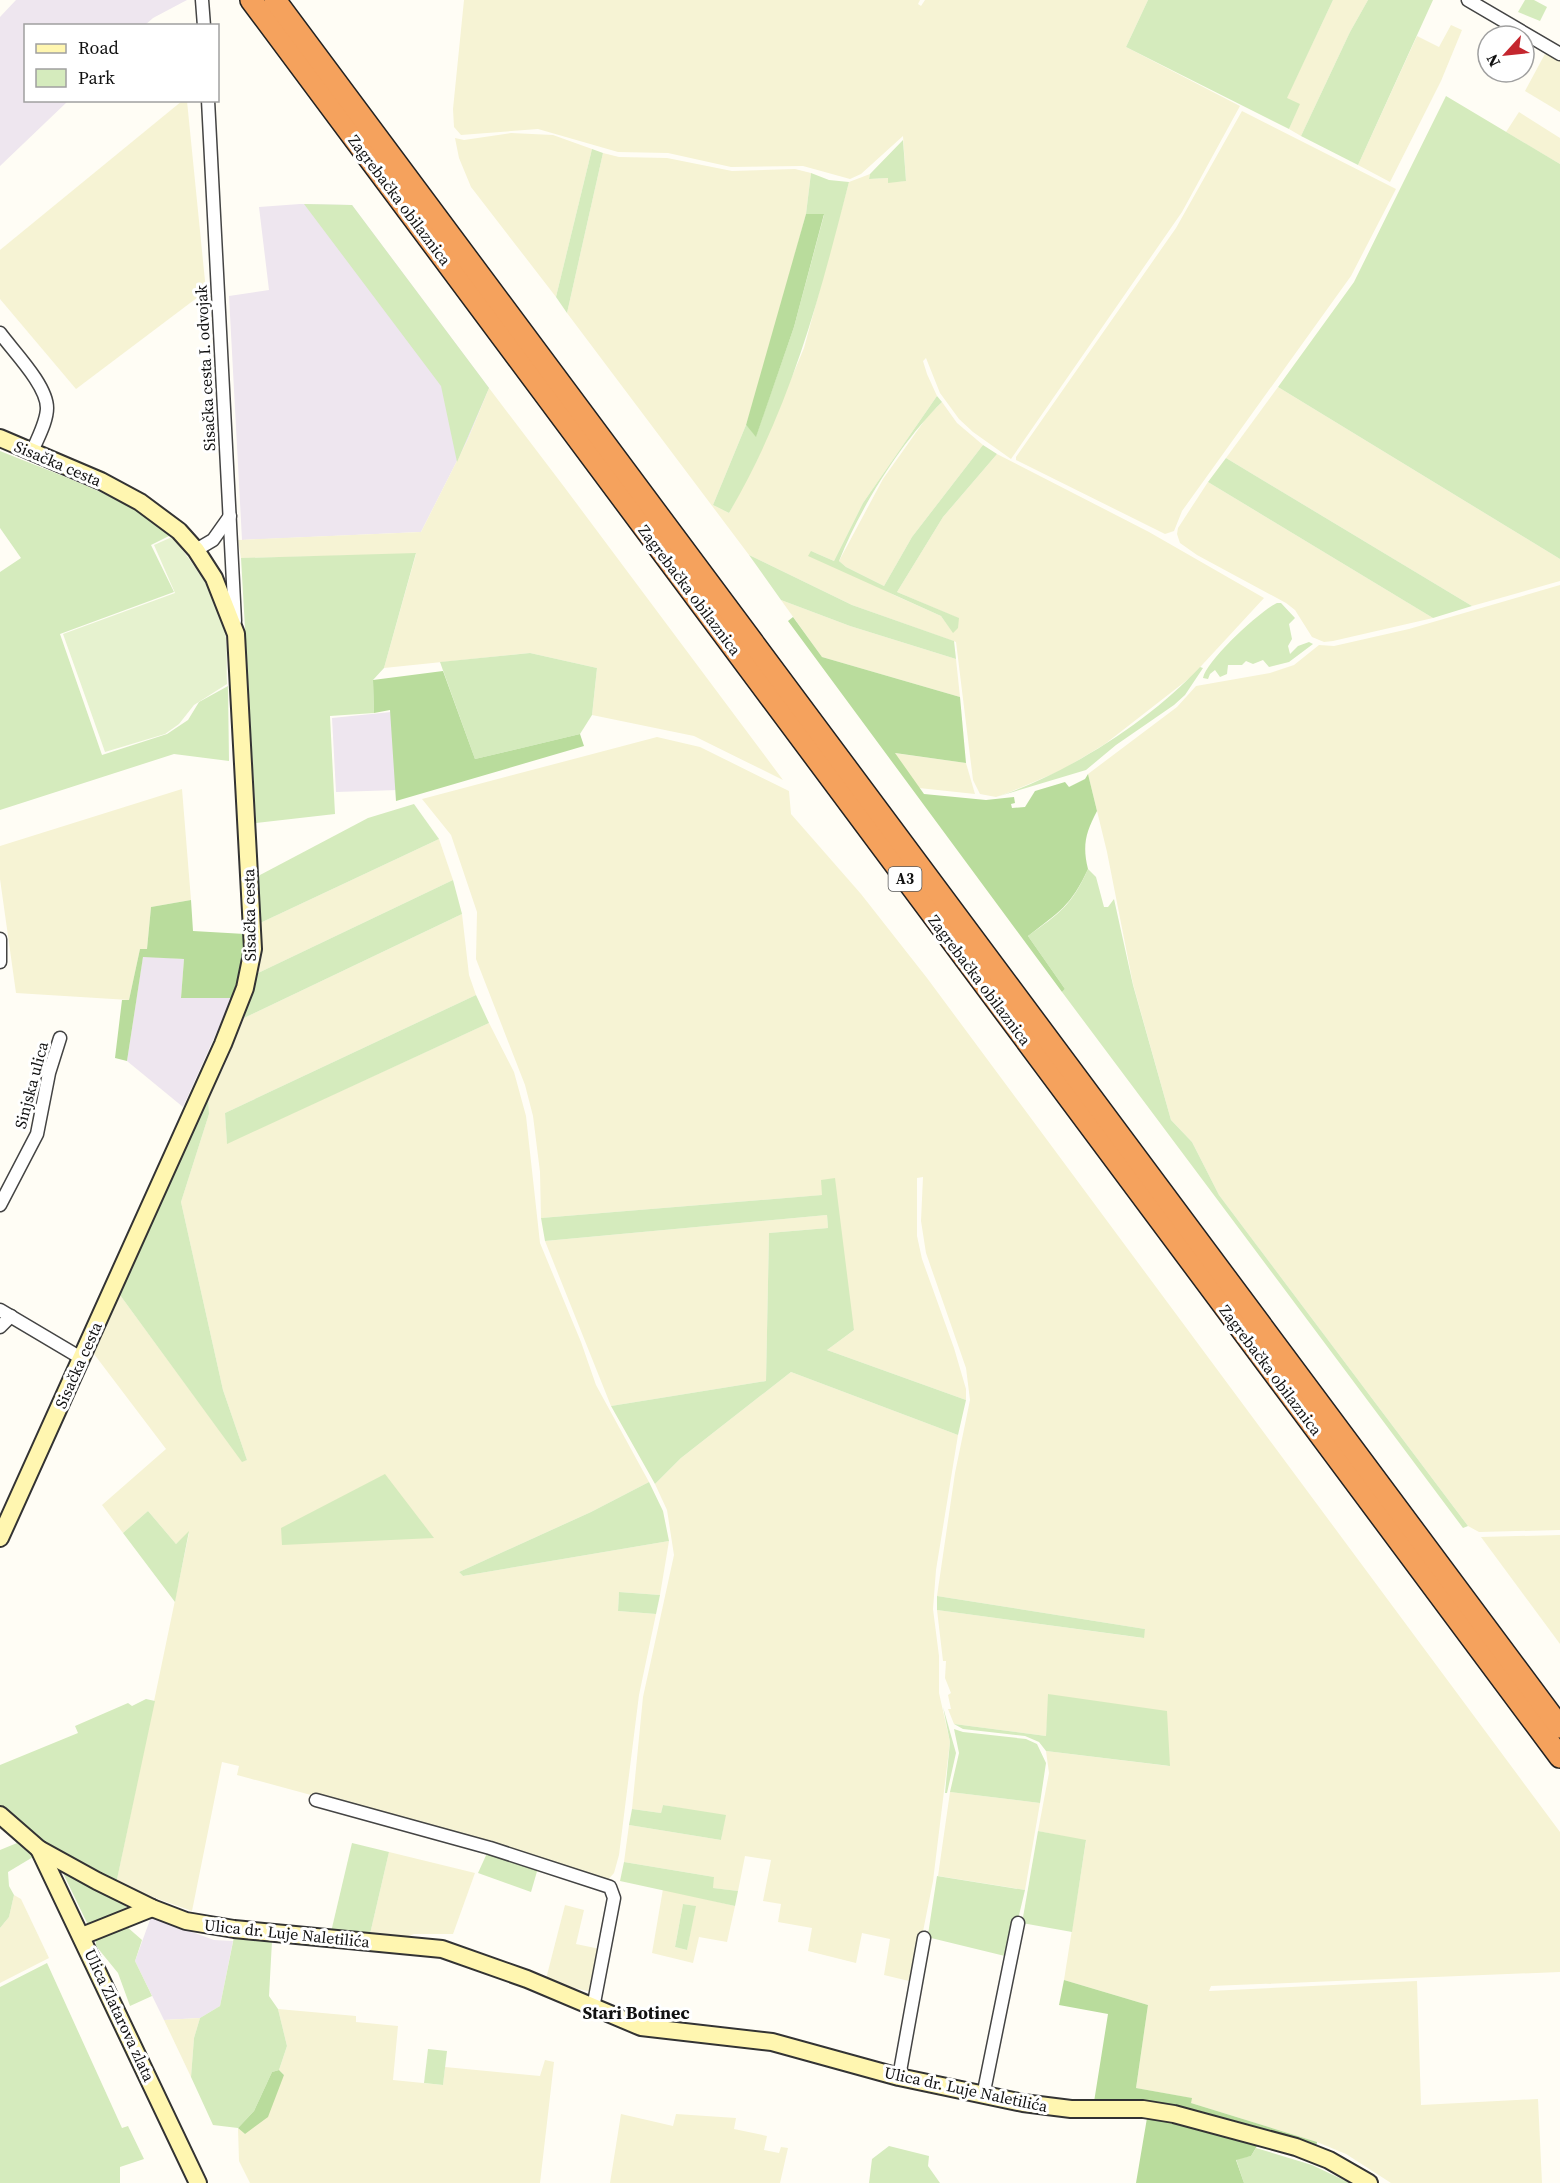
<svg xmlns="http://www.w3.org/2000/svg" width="1560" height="2183" font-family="'Source Serif 4',serif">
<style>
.industrial{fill:#eee6ef}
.farmland{fill:#f6f3d4;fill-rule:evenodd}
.green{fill:#d5ebbd}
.forest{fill:#b9dc9c}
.pitch{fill:#e6f2cf}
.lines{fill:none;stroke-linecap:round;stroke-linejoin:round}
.street-casing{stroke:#444;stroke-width:15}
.secondary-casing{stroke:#333;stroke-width:20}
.highway-casing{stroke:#222;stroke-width:24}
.street{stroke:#fff;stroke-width:12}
.secondary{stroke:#fff6b0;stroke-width:16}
.highway{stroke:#f5a25d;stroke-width:21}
.labels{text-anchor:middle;stroke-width:6;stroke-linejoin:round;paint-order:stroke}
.shield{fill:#fff;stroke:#585858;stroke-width:1.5}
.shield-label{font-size:15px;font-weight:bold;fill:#111}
.street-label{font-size:16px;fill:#111;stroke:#fff}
.neighbourhood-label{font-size:18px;font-weight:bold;fill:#111;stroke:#fff}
</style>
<rect width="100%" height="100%" fill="#fffdf5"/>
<g class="industrial">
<polygon points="16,0 187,0 153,18 145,25 26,26 26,100 68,101 0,166 0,17"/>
<polygon points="300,204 352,205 489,388 468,439 421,532 242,540 229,296 269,290 259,207"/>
<polygon points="391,712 398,790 336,792 332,718"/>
<polygon points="143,956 184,959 181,998 232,998 183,1107 127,1061"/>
<polygon points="151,1917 214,1940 233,1941 220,2006 200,2018 164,2020 135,1961"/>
</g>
<g class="farmland">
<polygon points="464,0 920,0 918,4 921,6 925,0 1148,0 1126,47 1240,106 1182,212 1011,459 973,432 959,419 940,393 926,358 923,361 927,374 937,396 863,503 834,561 811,551 894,595 941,616 953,632 958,618 897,592 943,517 997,454 1149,532 1264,598 1191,677 1105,744 1062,770 1010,792 996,797 980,794 973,780 956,642 852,605 749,555 567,313 603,153 619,157 667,158 732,171 795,169 811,173 806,214 761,379 746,425 713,505 729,513 757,460 804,348 849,182 870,174 869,179 888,178 888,182 906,181 903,136 861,174 850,179 803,166 731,167 668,153 618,152 538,129 461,135 454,127 453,109"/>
<polygon points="1333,0 1368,0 1350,32 1301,136 1289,129 1299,105 1286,99"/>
<polygon points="1451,25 1462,30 1441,81 1390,182 1358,165 1417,36 1439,47"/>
<polygon points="1546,52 1560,59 1560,112 1525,91"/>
<polygon points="182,101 187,101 206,291 76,389 0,299 0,250"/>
<polygon points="1242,111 1396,189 1351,276 1182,511 1174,531 1165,534 1016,460 1016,457 1176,228"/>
<polygon points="1519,112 1560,138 1560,164 1506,132"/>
<polygon points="511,133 553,135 592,149 556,297 471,187 459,158 455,138 464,140"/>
<polygon points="1278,387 1560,559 1560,581 1472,606 1226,458"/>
<polygon points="489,388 565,488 783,780 694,736 592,715 597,668 530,653 384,668 416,554 241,558 238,540 421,532 468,439"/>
<polygon points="942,402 957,423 983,445 912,537 884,586 846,567 839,561 883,479 927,417"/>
<polygon points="1208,482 1433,618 1333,641 1324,642 1312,637 1295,610 1286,603 1197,555 1180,543 1177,534 1178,528"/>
<polygon points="1560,585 1560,1530 1479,1532 1468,1526 1219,1195 1192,1142 1171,1120 1133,984 1107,852 1088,774 1177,707 1196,686 1270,673 1294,665 1319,645 1334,646 1409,629"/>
<polygon points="781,600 850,626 956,659 960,697 822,657"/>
<polygon points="657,737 700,747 789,791 791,814 861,894 927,978 1560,1832 1560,1972 1211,1986 1209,1991 1417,1981 1421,2105 1538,2099 1542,2183 1391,2183 1346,2154 1317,2142 1191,2103 1191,2098 1136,2088 1148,2005 1064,1980 1086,1841 1038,1831 1049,1773 1046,1751 1169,1766 1049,1694 1046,1736 954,1724 948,1709 951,1709 948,1695 951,1693 945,1678 946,1661 943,1661 937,1610 1143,1638 1145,1629 937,1596 955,1473 970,1400 966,1368 926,1253 921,1221 923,1177 917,1178 917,1236 922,1259 954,1348 966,1389 966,1400 827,1350 854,1330 823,1195 541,1218 540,1172 533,1116 525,1085 476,959 477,912 451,835 422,799"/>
<polygon points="894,753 966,763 975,794 919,788"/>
<polygon points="182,789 191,900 151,907 147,949 140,949 129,1000 16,993 0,879 0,846"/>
<polygon points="439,839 453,880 256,974 258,924"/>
<polygon points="462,914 469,975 476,995 225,1113 227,1143 489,1023 514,1072 526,1116 540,1243 581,1342 596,1385 649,1482 591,1512 459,1572 463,1576 669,1541 660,1595 619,1592 618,1611 656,1614 639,1695 619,1855 614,1873 606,1882 491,1844 237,1775 239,1766 222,1762 192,1911 116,1884 189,1533 176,1544 148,1511 123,1533 102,1505 166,1449 94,1354 120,1295 242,1461 247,1460 223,1390 181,1202 209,1114 208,1095 224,1067 244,1018"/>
<polygon points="827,1215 828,1228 769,1233 766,1381 611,1406 545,1241"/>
<polygon points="791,1372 958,1435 936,1570 933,1609 939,1656 939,1693 950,1742 933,1881 913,1982 884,1975 890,1939 862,1933 856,1963 808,1951 812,1928 778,1922 781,1904 763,1901 771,1860 745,1856 738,1891 712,1888 714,1877 624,1862 629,1825 721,1840 725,1816 663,1805 661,1813 632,1809 643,1697 674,1555 667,1510 655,1484 681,1458"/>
<polygon points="1560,1535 1560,1644 1481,1537"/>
<polygon points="950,1792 1040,1803 1025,1890 938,1876"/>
<polygon points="389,1852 475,1873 453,1934 414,1934 406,1937 370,1934"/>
<path d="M 663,1889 L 735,1906 L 727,1942 L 699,1937 L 693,1963 L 652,1953 ZM 683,1904 L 695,1906 L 687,1950 L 675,1947 Z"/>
<polygon points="14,1895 21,1899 49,1958 0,1983 0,1928 9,1917"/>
<polygon points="565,1905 584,1910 576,1944 600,1949 592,1992 561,1985 546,1979"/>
<polygon points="278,2009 356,2016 356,2022 398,2026 393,2080 443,2085 445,2067 540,2076 545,2060 554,2062 540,2183 250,2183 239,2161 238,2128 245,2134 284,2075 279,2070 287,2046"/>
<polygon points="200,2018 194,2038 191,2077 164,2020"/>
<polygon points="621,2114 673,2126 676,2114 736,2118 734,2129 767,2136 764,2150 779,2153 781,2147 788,2148 780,2183 610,2183"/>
</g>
<g class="green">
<polygon points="1148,0 1333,0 1287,98 1300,104 1289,129 1126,47"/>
<polygon points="1368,0 1433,0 1358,165 1301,136 1350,32"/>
<polygon points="1525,0 1534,0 1547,7 1540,21 1518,12"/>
<polygon points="1446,96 1560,164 1560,559 1278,387 1354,282"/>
<polygon points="903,140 906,181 888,183 888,178 869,179 870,174"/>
<polygon points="592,149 603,153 567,313 556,297"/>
<path d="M 811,173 L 829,180 L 849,182 C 819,299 791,407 729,513 L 713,505 L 746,425 L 756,436 L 794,327 L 824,215 L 806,214 Z"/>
<polygon points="304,204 352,205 489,388 457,462 441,386"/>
<path d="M 937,396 L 942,402 C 901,442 860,508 839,561 L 846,567 L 884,586 L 912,537 L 983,445 L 997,454 L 943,517 L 897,592 L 959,618 L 958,628 L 953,633 L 941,616 L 808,556 L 811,551 L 834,561 L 863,503 Z"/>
<path d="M 0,451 C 58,475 123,495 171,535 L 151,545 L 174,592 L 60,634 L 102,755 L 167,734 L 188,720 L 199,702 L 228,686 L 229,761 L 174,754 L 0,810 L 0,572 L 21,558 L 0,528 Z"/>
<polygon points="1226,458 1472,606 1433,618 1208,482"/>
<polygon points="416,553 384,668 373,680 374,713 330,716 335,814 256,823 241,558"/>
<polygon points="749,555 852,605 954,641 956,659 850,626 781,600"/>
<path d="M 1277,603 L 1281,603 L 1295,618 L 1289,624 L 1292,639 L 1288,646 L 1290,654 L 1298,646 L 1309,642 L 1313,644 L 1289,662 L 1269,667 L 1263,660 L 1253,664 L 1246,661 L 1242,665 L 1228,665 L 1227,674 L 1220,677 L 1215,670 L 1210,674 L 1208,679 L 1203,678 C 1207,660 1260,611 1277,603 Z"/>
<polygon points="530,653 597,668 592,715 580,734 475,759 440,662"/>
<path d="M 1200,667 L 1203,668 L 1185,695 L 1174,705 L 1116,745 L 1086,770 L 996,797 C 1066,775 1151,720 1200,667 Z"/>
<polygon points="414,804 439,839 258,924 256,883 260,875 368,818"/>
<path d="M 1088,869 L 1096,877 L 1104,907 L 1108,907 L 1114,899 L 1133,985 L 1171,1120 L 1192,1142 L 1219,1195 L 1468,1526 L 1463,1528 L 1062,992 L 1065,989 L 1028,936 C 1060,913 1072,905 1088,869 Z"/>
<polygon points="453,880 462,914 244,1018 256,974"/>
<polygon points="476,995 489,1023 227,1144 225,1113"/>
<polygon points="208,1095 209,1114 181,1202 223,1390 247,1460 242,1462 120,1295"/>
<polygon points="835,1178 854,1330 827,1350 966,1400 958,1435 791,1372 681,1458 655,1484 611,1406 766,1381 769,1233 828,1228 827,1215 545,1241 541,1218 822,1195 821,1180"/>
<polygon points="385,1474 434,1538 282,1545 281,1528"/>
<polygon points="649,1482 663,1511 669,1541 463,1576 459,1572 591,1512"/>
<polygon points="148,1511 176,1544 189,1531 175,1602 123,1533"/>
<polygon points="619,1592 660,1595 656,1614 618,1611"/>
<polygon points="937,1596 1145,1629 1144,1638 937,1610"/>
<polygon points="1048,1694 1167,1711 1170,1766 1046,1751 1039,1742 1025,1736 963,1729 954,1724 1046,1736"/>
<polygon points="146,1699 155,1701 116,1884 45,1844 0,1806 0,1765 78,1733 75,1726 128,1703 132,1706"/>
<polygon points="943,1707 956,1753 947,1793 945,1793 950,1742"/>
<polygon points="954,1729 963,1732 1026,1739 1037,1744 1046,1763 1040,1803 950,1792 959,1753"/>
<polygon points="663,1805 726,1815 721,1840 629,1825 632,1809 661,1813"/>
<polygon points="1038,1831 1086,1840 1072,1932 1022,1923"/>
<polygon points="17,1843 33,1857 8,1872 9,1886 14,1895 9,1917 0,1928 0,1850"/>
<polygon points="352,1843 389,1852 370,1934 331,1932"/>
<polygon points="488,1851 538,1868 531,1892 478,1873"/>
<polygon points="624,1862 714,1877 713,1888 738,1891 735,1906 620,1881"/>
<polygon points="63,1873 125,1904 128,1910 88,1925"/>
<polygon points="937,1876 1025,1890 1009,1957 931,1938 929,1943 927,1941"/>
<polygon points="683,1904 696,1906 687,1950 675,1947"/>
<polygon points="126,1926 142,1940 135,1961 152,1996 130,2006 118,1973 96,1946 96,1937"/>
<polygon points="234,1937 272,1941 269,1996 278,2009 287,2046 279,2070 272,2072 254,2111 238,2128 213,2125 191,2077 194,2038 200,2018 220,2006"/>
<polygon points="47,1963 122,2128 128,2126 144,2159 120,2167 120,2183 0,2183 0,1987"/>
<polygon points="428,2049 447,2051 443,2085 424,2083"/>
<polygon points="889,2146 929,2156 928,2166 940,2183 869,2183 872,2159"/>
<polygon points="1256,2148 1312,2165 1350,2183 1244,2183 1236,2159 1251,2156"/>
</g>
<g class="forest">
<polygon points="806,214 824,214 794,327 756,437 746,425"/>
<path d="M 793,617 L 822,657 L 960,697 L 966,763 L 895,753 L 924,794 L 986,800 L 1014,797 L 1015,803 L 1011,804 L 1012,808 L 1025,807 L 1035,791 L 1065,782 L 1069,787 L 1085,779 L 1088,774 L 1097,811 C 1086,832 1082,845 1088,869 C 1071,906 1059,912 1028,936 L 1065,989 L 1062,992 L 788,621 Z"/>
<polygon points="443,671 475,759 580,734 584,746 396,801 390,710 374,713 373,680"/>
<polygon points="191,900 193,931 245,934 244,957 232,998 181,998 184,959 143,957 127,1061 115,1058 122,1000 129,1000 140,949 147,949 151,907"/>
<polygon points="1064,1980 1148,2005 1136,2088 1192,2098 1191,2103 1317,2142 1316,2148 1094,2102 1108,2014 1059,2005"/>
<polygon points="279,2070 284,2075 268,2117 245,2134 238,2128 254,2111 272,2072"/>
<polygon points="1147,2118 1171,2120 1260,2141 1251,2156 1236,2160 1244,2183 1136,2183"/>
</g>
<path class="pitch" d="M 172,537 C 194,564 218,596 225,631 C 228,648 226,667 227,684 L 194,705 L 179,724 L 165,734 L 105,752 L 63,634 L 175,593 L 154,545 Z"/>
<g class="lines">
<g class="street-casing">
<g id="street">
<polyline points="202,0 204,26"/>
<polyline points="1468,0 1560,54"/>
<polyline points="208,100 235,621"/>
<path d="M 0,333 C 13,351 47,385 47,408 C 47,422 37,439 32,452"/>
<polyline points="196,550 213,540 230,516"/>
<polyline points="0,939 0,962"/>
<polyline points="0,1205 37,1134 49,1073 60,1038"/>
<polyline points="0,1310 81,1358"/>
<polyline points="0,1327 11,1316"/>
<polyline points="316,1800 490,1848 610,1887 614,1898 593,2008"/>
<polyline points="899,2077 924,1938"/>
<polyline points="983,2096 1018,1923"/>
</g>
</g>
<g class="secondary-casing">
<g id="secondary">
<polyline points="0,438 101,481 140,502 179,531 196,550 214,578 236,634 253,949 245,988 223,1044 0,1538"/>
<polyline points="0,1815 39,1849 97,1881 152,1908 186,1921 234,1929 442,1949 527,1979 641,2027 772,2042 899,2077 1023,2103 1071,2109 1143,2109 1174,2114 1296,2147 1329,2160 1369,2183"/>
<polyline points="39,1849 198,2183"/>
<polyline points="82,1936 152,1908"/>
</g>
</g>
<g class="highway-casing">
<g id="highway">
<polyline points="251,0 1560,1757"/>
<polyline points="275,0 1560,1727"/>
</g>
</g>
<use href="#street" class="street"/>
<use href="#secondary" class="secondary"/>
<use href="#highway" class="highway"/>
</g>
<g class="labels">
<rect class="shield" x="888.5" y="867" width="33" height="24" rx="4.5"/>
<g class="shield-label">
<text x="905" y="884">A3</text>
</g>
<g class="street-label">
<text transform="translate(400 200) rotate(53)" y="6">Zagrebačka obilaznica</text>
<text transform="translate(205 368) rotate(-93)" y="6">Sisačka cesta I. odvojak</text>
<text transform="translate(58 463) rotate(23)" y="6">Sisačka cesta</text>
<text transform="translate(690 590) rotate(53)" y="6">Zagrebačka obilaznica</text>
<text transform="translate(249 915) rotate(-91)" y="6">Sisačka cesta</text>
<text transform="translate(980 980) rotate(53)" y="6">Zagrebačka obilaznica</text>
<text transform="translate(31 1085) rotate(-75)" y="6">Sinjska ulica</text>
<text transform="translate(78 1365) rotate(-66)" y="6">Sisačka cesta</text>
<text transform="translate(1271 1370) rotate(53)" y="6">Zagrebačka obilaznica</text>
<text transform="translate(287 1933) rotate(6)" y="6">Ulica dr. Luje Naletilića</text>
<text transform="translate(120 2015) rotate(65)" y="6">Ulica Zlatarova zlata</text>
<text transform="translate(966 2089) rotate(12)" y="6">Ulica dr. Luje Naletilića</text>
</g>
<g class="neighbourhood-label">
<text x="636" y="2019">Stari Botinec</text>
</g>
</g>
<rect x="24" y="24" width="195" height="78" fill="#ffffff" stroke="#a0a0a0" stroke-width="1.5"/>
<rect x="36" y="44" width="30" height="9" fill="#fff6b0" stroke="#a0a0a0" stroke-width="1.5"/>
<text x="78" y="54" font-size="18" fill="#111111">Road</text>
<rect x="36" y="69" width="30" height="18" fill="#d5ebbd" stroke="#a0a0a0" stroke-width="1.5"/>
<text x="78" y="84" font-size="18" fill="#111111">Park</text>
<g transform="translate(1506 54) rotate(243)"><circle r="28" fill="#ffffff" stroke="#a0a0a0" stroke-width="1.5"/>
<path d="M0-4.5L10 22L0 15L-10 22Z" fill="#c4262e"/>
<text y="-9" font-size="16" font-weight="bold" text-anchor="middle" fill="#111111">N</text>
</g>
</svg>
